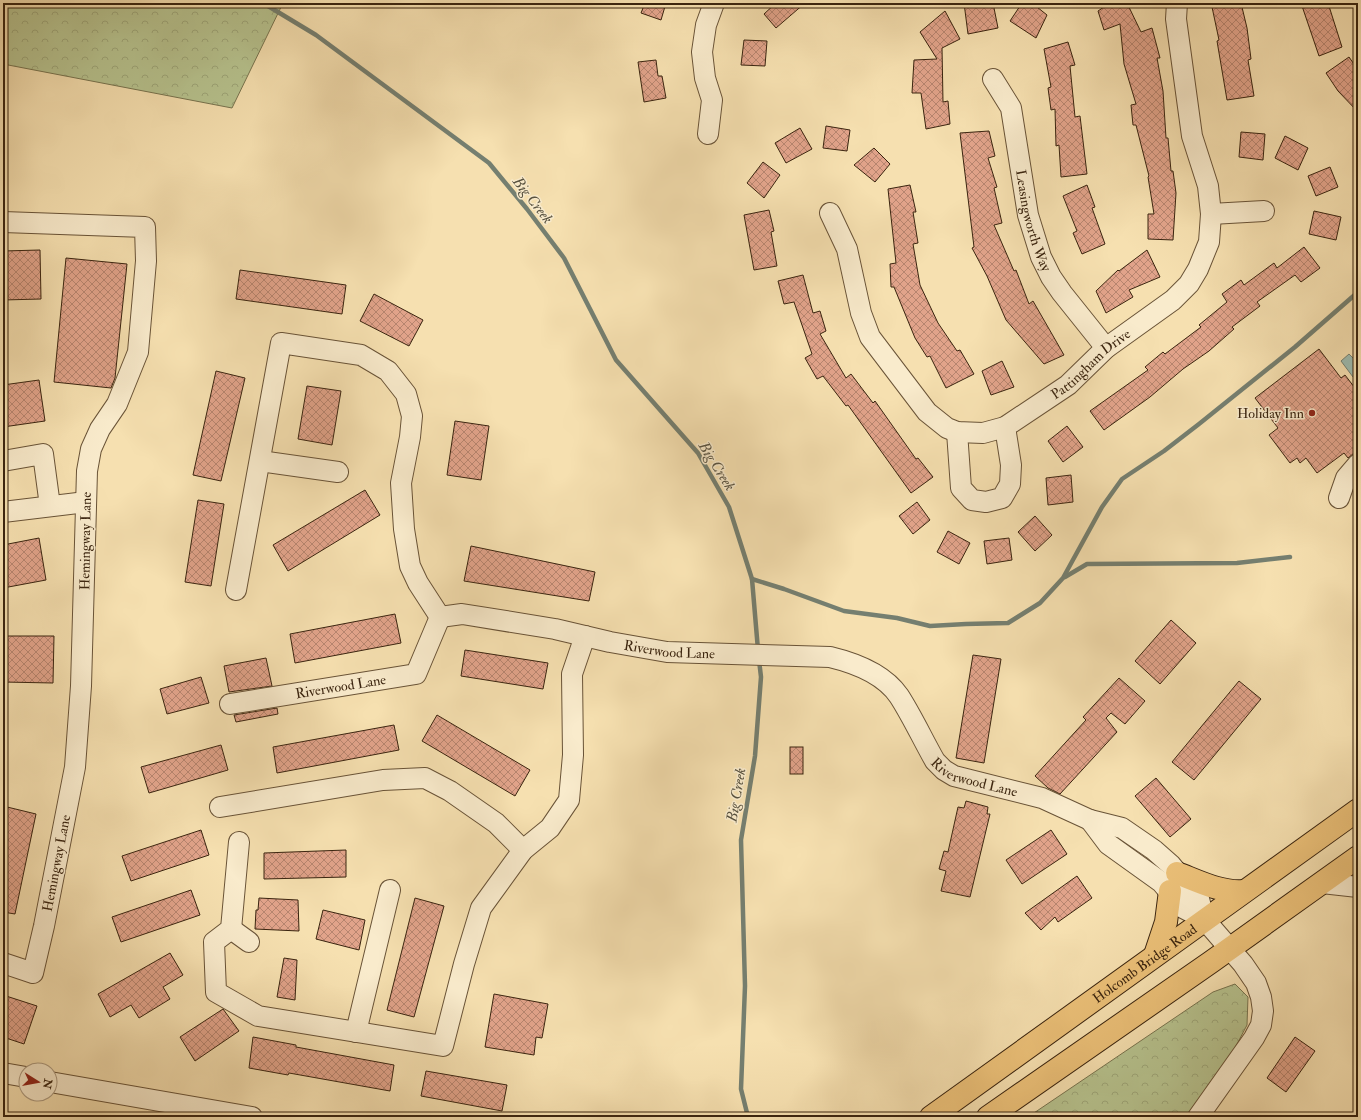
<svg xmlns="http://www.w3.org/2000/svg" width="1361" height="1120" font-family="'IM FELL Double Pica',serif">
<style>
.forest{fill:url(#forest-crowns);stroke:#78744f}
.water{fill:#9dbcb1;stroke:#757f70}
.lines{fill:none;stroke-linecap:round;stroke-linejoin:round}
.stream{stroke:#757f70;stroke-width:4.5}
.building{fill:url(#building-cross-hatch);stroke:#3a240f}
.minor-casing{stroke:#695337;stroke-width:22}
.major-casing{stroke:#3a240f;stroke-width:24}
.minor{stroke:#f9ebcc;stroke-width:20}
.major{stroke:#ebc078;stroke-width:22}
.poi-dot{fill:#8f2418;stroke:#f9ebcc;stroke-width:1.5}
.labels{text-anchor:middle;stroke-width:3;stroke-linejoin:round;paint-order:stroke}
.street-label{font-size:14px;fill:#3a240f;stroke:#f9ebcc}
.poi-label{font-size:14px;fill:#3a240f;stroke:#f9ebcc;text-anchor:end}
.water-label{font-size:15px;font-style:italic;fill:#585240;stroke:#f9ebcc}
</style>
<defs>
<pattern id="forest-crowns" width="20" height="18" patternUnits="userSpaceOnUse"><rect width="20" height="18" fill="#b7c38f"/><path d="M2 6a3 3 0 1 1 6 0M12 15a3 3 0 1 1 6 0" fill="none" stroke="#9ea77a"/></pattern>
<pattern id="building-cross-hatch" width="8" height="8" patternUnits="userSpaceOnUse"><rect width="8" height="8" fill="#e1a38a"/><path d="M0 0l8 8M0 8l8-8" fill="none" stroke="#b7856f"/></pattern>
</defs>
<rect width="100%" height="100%" fill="#f6e0b0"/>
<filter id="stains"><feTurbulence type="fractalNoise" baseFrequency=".005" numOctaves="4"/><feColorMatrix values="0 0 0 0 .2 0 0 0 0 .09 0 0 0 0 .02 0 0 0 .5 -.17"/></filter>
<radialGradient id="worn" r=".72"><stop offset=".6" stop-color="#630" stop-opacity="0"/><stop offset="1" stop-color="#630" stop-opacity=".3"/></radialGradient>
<g class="forest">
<polygon points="3,3 283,3 232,108 3,64"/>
<polygon points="1235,984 1248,997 1247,1025 1226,1065 1186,1117 1028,1117 1213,992"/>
</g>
<polygon class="water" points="1349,354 1358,363 1358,373 1353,377 1341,361"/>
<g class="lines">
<g class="stream">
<polyline points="263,3 316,35 489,163 527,209 564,258 616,360 698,453 729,507 752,579 758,650"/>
<polyline points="1065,577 1087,564 1237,563 1290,557"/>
<polyline points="752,579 784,589 844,611 897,618 930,626 966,624 1008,623 1040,603 1063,578 1102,507 1122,479 1164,451 1199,424 1295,347 1358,292"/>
<polyline points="748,1117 741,1089 745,986 741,840 755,756 761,677 759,660"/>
</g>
</g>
<g class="building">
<polygon points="645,3 666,3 661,20 641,13"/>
<polygon points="776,3 805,3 776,28 764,14"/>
<polygon points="964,3 993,3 998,28 968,34"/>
<polygon points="1022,3 1032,3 1047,15 1036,38 1010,21"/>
<polygon points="1110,3 1127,3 1141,32 1152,28 1160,58 1157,58 1163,91 1166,138 1168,138 1171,171 1173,171 1176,193 1173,240 1148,239 1148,214 1154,214 1148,177 1149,176 1136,125 1133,125 1131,105 1136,104 1124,64 1120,24 1104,30 1098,11"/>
<polygon points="1229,3 1241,3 1247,28 1251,59 1248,60 1254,96 1227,100 1217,41 1219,40 1212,7"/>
<polygon points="1301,3 1328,3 1342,47 1319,56"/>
<polygon points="945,11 960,39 942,48 943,102 948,101 950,124 926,129 921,93 912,93 914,60 937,59 920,32"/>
<polygon points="744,40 767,41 765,66 741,65"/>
<polygon points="1068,42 1075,65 1070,66 1075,117 1080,116 1087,174 1061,177 1059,145 1056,146 1055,109 1051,110 1048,88 1051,87 1044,49"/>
<polygon points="1349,57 1358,70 1358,112 1338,91 1326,73"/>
<polygon points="656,60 658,76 662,76 666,98 644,102 638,62"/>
<polygon points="826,126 850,130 847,151 823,148"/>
<polygon points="800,128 812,149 786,163 775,143"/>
<polygon points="989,131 995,156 988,158 997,187 994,188 1002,223 994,225 1014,271 1016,270 1029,304 1033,301 1064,355 1044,364 1006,320 987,276 972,248 974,247 960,133"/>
<polygon points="1241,132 1265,134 1263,160 1239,157"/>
<polygon points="1285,136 1308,148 1298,170 1275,158"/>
<polygon points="874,148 890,164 875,182 854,165"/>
<polygon points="763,162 780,175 764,198 747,183"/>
<polygon points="1330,167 1338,187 1316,196 1308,176"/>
<polygon points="910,185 916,212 913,212 918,243 913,244 920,285 938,323 957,351 960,350 974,374 946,388 930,356 927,357 915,338 894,287 891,287 890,264 896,263 888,189"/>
<polygon points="1087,185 1095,207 1092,208 1105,244 1082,254 1073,233 1077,231 1063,196"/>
<polygon points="769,210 774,231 771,232 777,266 754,270 744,215"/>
<polygon points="1314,211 1341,217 1336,240 1309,234"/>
<polygon points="1304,247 1320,268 1301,282 1295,275 1257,302 1260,306 1232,327 1234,329 1209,351 1183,369 1150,397 1104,430 1090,411 1148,370 1145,367 1163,352 1165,354 1201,327 1199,325 1227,302 1222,294 1241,280 1244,285 1274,263 1277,268"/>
<polygon points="40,250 41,299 3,300 3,251"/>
<polygon points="1147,250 1160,277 1129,290 1133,297 1106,313 1096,291 1118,270 1119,271"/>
<polygon points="66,258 127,264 115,378 111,388 54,382"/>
<polygon points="240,270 346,285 342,314 236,299"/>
<polygon points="803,275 813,313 820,311 826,331 820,334 846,378 851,374 873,403 875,401 916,459 918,458 933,477 911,493 848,405 846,406 823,376 817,379 805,358 812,354 794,302 784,304 778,281"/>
<polygon points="374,294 423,320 409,346 360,321"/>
<polygon points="1319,349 1341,378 1345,375 1358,392 1358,453 1354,453 1348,458 1344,453 1317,473 1306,458 1300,463 1297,458 1290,463 1269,435 1278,428 1255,398"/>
<polygon points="1002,361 1014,387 991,395 982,371"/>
<polygon points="216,371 245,378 221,481 193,475"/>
<polygon points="39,380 45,421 3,427 3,385"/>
<polygon points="307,386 341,391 332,445 298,439"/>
<polygon points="455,421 489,426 481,480 447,475"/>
<polygon points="1067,426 1083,447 1063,462 1048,441"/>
<polygon points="1071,475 1073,502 1048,505 1046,478"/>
<polygon points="365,490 380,515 288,571 273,545"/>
<polygon points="198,500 224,504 211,586 185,582"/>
<polygon points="917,502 930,520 913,534 899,516"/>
<polygon points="1035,516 1052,535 1035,551 1018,532"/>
<polygon points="948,531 970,543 959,564 937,552"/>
<polygon points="39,538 46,580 3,588 3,545"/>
<polygon points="1009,538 1012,560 987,564 984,541"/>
<polygon points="471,546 595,572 589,601 464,581"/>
<polygon points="395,614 401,643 295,663 290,634"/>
<polygon points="1171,620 1196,643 1160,684 1135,661"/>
<polygon points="3,636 54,636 53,683 3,682"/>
<polygon points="465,650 548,663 543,689 461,676"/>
<polygon points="973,655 1001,659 984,763 956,758"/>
<polygon points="266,658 272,686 229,692 224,666"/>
<polygon points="201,677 209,703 167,714 160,689"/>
<polygon points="1119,678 1145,701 1125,724 1111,713 1106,718 1117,732 1060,794 1048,788 1035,776 1086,720 1083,717"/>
<polygon points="1239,681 1261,699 1194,780 1172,762"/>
<polygon points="277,708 278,714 236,722 234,715"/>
<polygon points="437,715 530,770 515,796 422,741"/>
<polygon points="394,725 399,750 277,773 273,747"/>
<polygon points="221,745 228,770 149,793 141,767"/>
<rect x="790" y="747" width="13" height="27"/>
<polygon points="1156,778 1191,819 1170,837 1135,796"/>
<polygon points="966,801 988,807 987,814 990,814 970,897 941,891 946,871 939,869 944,851 948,852 958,807 964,808"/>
<polygon points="3,806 36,814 15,914 3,912"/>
<polygon points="201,830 209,855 131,881 122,856"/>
<polygon points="1051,830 1067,854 1022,884 1006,860"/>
<polygon points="346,850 346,877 264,879 264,853"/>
<polygon points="1077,876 1092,898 1058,922 1055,917 1041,930 1025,913"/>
<polygon points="191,890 200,915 121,942 112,917"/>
<polygon points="259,898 298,900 299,931 255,929 256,910 258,910"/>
<polygon points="415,898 444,906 414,1017 387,1010"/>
<polygon points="323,910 365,920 359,950 316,939"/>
<polygon points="170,953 183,975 163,987 170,999 139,1018 131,1005 110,1017 98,994"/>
<polygon points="284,958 297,960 295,1000 277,997"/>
<polygon points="494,994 548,1004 542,1038 536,1037 534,1055 485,1047"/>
<polygon points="3,995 37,1006 24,1044 3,1037"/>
<polygon points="223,1009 239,1031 195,1061 180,1037"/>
<polygon points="253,1037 296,1045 296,1047 394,1065 390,1091 289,1073 288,1075 249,1068"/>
<polygon points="1295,1037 1315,1051 1286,1092 1267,1078"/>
<polygon points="426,1071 507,1085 502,1111 421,1096"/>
</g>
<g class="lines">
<g class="minor-casing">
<g id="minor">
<path id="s1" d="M 993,79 L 1011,108 L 1028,215 L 1041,257 L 1051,277 L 1062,293 L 1106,348"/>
<polyline points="708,134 712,100 705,78 702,52 706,25 714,3"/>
<path id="s2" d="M 830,213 L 847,249 L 861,313 L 870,337 L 927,412 L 947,428 L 957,432 L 983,433 L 1005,427 L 1068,385 L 1106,348 L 1173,300 L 1189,284 L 1198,269 L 1209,242 L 1211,214 L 1208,186 L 1192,136 L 1176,19 L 1177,3"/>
<polyline points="1211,214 1264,211"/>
<polyline points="3,222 145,227 146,261 138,352 117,404 100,429 91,449 87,471 81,686 75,767 44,926 33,973 3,963"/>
<polyline points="957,432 961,488 972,500 986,502 1002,498 1010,484 1011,465 1005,427"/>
<polyline points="3,461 43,454 50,506"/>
<polyline points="260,461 338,472"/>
<polyline points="1339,498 1346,478 1358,464"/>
<polyline points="3,512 86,502"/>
<polyline points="236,590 281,343 361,355 388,371 406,394 412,416 410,437 401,483 404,529 410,566 418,583 440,617"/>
<path id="s3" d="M 440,617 L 462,614 L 555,629 L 610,642 L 667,652 L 830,657 C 855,663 884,674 899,696 C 912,716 923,740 935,761 L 944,770 L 954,776 L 1042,798 L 1090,820 L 1122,828 L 1154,850 L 1171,865 L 1199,899 L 1204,919"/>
<path id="s4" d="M 230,704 L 416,674 L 440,617"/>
<polyline points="220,807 383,780 425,778 450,791 496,823 523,850"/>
<polyline points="1090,820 1108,844 1161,882 1183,908 1204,919 1243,964 1256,983 1261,997 1263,1011 1261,1025 1254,1038 1198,1117"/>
<polyline points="239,842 231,929 214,942 216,992 258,1016 443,1046 464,964 481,908 523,850 550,828 569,800 573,755 572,674 585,636"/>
<polyline points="1322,883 1358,887"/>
<polyline points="231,929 249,942"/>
<polyline points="356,1032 390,890"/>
<polyline points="3,1073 26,1077"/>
<polyline points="50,1082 252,1117"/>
</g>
</g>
<g class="major-casing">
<g id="major">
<path d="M 1177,873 C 1198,881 1221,893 1244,891"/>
<polyline points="1155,955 1166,922 1170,891"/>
<path id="s5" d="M 931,1117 L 1358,810"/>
<polyline points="988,1117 1211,962 1358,857"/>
</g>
</g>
<use href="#minor" class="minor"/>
<use href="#major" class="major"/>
</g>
<circle class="poi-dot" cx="1312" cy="413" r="4"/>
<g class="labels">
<g class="street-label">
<text dy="5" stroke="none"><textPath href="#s1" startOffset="149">Leasingworth Way</textPath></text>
<text dy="5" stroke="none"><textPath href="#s2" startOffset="417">Pattingham Drive</textPath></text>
<text transform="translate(85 541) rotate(-89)" y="5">Hemingway Lane</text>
<text dy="5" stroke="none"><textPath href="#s3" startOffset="233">Riverwood Lane</textPath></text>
<text dy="5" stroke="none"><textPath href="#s4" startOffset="112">Riverwood Lane</textPath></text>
<text dy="5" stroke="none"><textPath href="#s3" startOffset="593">Riverwood Lane</textPath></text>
<text transform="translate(56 863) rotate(-79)" y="5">Hemingway Lane</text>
<text dy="5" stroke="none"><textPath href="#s5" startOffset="263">Holcomb Bridge Road</textPath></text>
</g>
<g class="poi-label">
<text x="1304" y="418">Holiday Inn</text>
</g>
<g class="water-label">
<text transform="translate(533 200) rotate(52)" y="5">Big Creek</text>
<text transform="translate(717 466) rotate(58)" y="5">Big Creek</text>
<text transform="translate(736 795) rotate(-80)" y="5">Big Creek</text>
</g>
</g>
<rect width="1361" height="1120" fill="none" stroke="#f6e0b0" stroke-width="16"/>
<rect x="4" y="4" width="1353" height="1112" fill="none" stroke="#3a240f" stroke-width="2"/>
<rect x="8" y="8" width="1345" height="1104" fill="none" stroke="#3a240f"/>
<g transform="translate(38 1082) rotate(101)"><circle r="19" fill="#f9ebcc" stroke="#ad9b80"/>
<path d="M0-3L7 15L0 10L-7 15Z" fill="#8f2418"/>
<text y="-6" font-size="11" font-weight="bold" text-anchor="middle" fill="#3a240f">N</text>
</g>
<rect width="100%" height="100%" filter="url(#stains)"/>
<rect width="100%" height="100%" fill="url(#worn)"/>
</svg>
